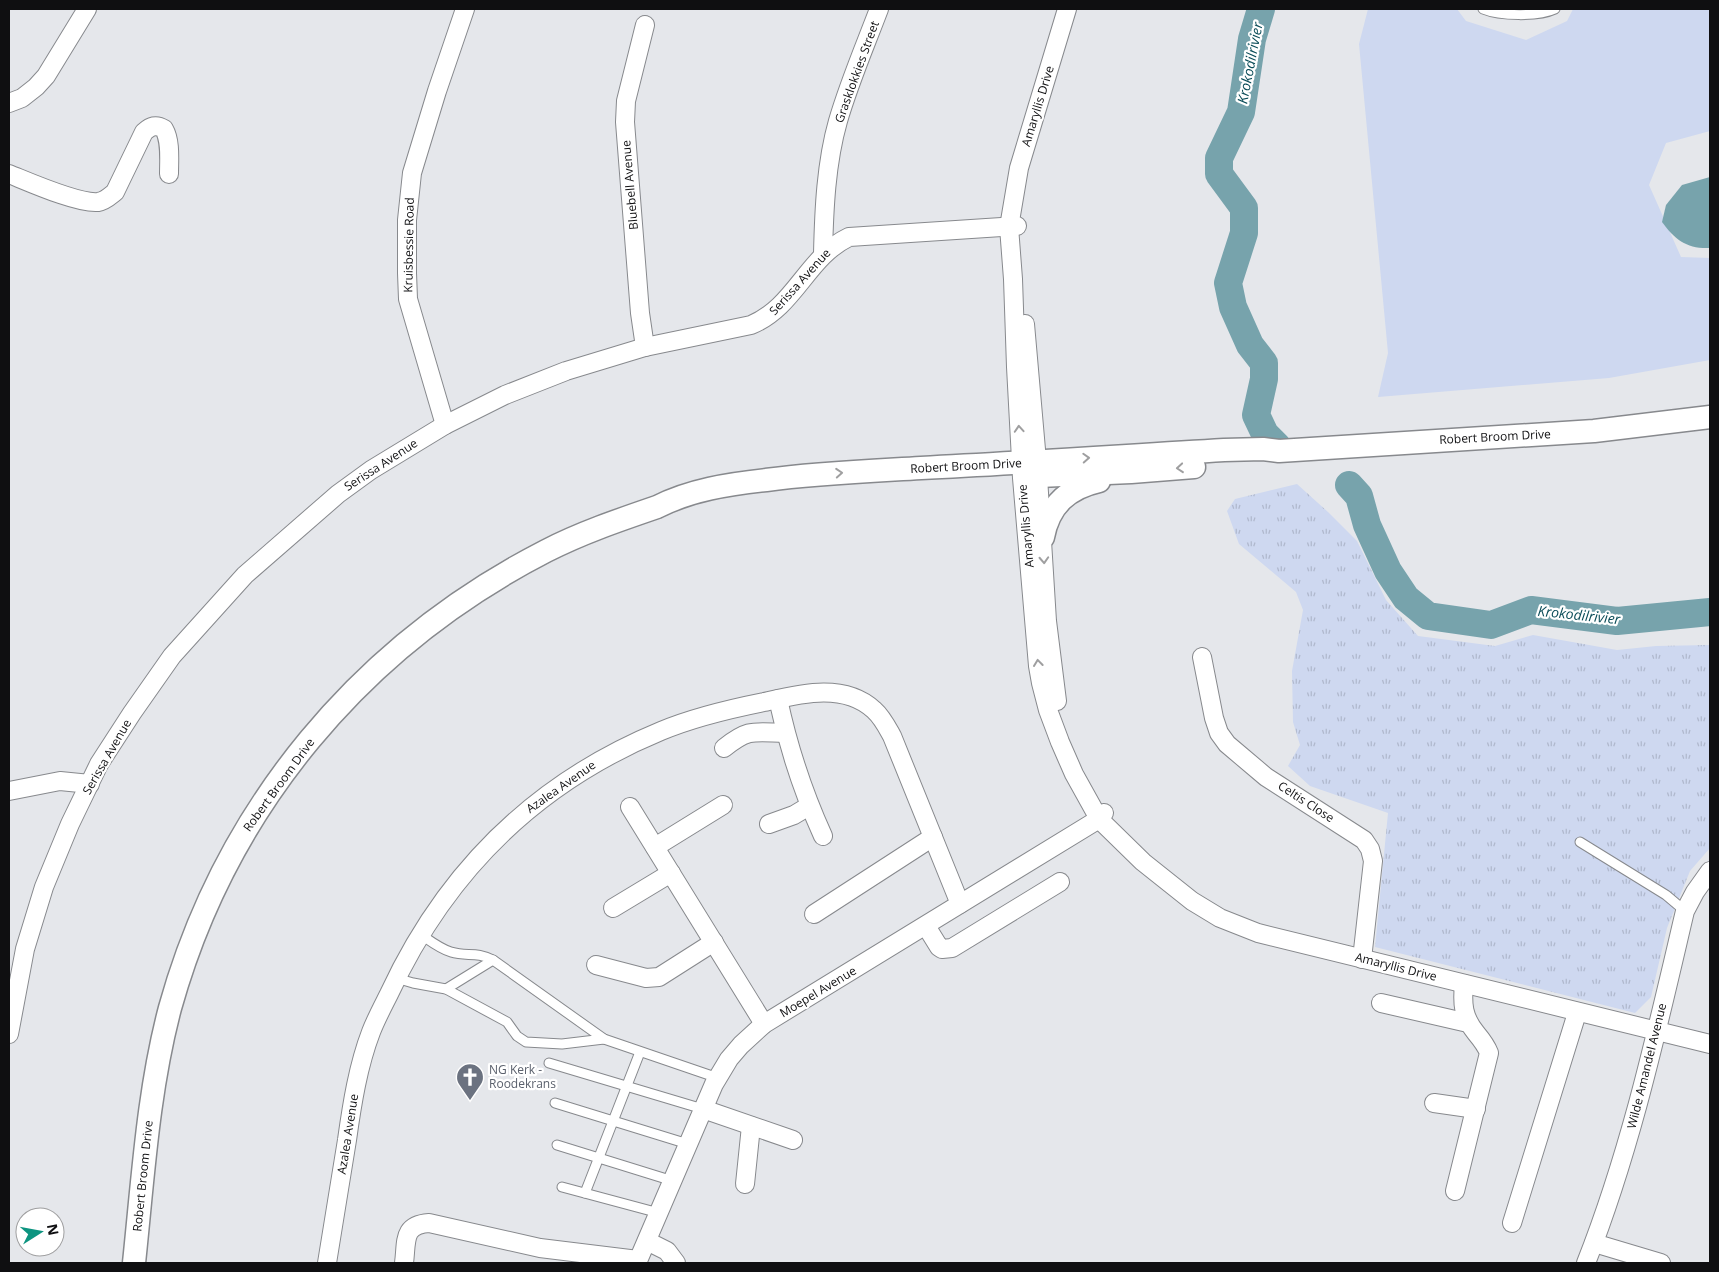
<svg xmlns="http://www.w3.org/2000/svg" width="1719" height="1272" font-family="'Open Sans',sans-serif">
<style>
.green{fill:#ced8f0}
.park{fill:url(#park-tufts)}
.water{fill:#77a3ac}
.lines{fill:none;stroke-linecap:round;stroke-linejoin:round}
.river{stroke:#77a3ac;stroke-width:28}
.service-casing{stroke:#87898d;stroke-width:11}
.minor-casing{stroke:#87898d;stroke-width:20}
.tertiary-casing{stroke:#87898d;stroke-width:25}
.service{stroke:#fff;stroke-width:9}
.minor{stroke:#fff;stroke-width:18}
.tertiary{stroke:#fff;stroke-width:22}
.oneway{stroke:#9f9fa0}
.labels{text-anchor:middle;stroke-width:4.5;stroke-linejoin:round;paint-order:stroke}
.street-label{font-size:12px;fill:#0f0f11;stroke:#fff}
.worship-label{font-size:12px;fill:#5b616d;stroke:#fff;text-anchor:start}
.water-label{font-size:14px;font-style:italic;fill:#0a4c58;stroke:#fff}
</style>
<defs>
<pattern id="park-tufts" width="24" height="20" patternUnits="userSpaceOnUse" patternTransform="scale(1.25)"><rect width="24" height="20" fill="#ced8f0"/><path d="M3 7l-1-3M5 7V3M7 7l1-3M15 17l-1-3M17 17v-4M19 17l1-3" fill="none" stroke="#b0b8cd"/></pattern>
</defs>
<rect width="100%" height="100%" fill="#e5e7eb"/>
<polygon class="green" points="1368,9 1457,9 1466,21 1526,40 1567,21 1573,9 1710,9 1710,131 1666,143 1649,185 1681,257 1710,258 1710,360 1609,378 1378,397 1388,353 1359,44"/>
<polygon class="park" points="1297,484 1328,512 1357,541 1386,600 1418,636 1495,646 1533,635 1617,650 1656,646 1710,645 1710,848 1690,871 1667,928 1651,997 1635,1013 1375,947 1388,813 1310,786 1288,766 1300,745 1293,722 1292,671 1303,610 1296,592 1239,544 1227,511 1235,499"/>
<path class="water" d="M 1710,177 L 1710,248 C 1687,249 1675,240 1662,222 L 1666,205 L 1682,185 Z"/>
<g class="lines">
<g class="river">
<polyline points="1261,9 1252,39 1241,112 1219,158 1219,174 1244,208 1244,233 1228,283 1233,307 1250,345 1264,363 1264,379 1256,415 1265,434 1277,446"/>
<polyline points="1349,485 1359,496 1367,525 1388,571 1406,598 1428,616 1491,625 1531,610 1617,621 1710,612"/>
</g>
<g class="service-casing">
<g id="service">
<path d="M 1483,9 C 1500,16 1538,17 1555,9"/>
<polyline points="1580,842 1666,895 1685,911"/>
<path d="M 420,934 C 429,940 440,949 451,952 C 467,957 476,951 493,960 L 604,1039 L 718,1078"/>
<polyline points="396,978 413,983 446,989 507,1022 517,1036 526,1042 562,1044 604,1039"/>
<polyline points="446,989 493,960"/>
<polyline points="549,1063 703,1109"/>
<polyline points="555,1103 688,1144"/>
<polyline points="557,1145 673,1181"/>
<polyline points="562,1187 659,1213"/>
<polyline points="585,1193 640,1052"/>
</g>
</g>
<g class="minor-casing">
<g id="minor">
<polyline points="1067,9 1019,168 1009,227 1013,279 1016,367 1022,478 1038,666 1041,683 1048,710 1060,742 1074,774 1099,819 1143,862 1192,901 1220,918 1258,933 1710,1044"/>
<polyline points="645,25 626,101 625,122 640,313 645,347"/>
<polyline points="9,103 22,98 36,87 46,76 87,9"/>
<path d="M 9,174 C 29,182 78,204 98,202 C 105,201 110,196 115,192 L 144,132 C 151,126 156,124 164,129 C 171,141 169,160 169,174"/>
<path d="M 823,254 C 824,210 826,163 838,121 C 849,83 865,46 879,9"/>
<polyline points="1025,324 1037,461 1047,621 1057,701"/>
<polyline points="445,425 408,299 407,273 407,220 412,173 437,91 465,9"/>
<polyline points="1202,657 1214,718 1219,733 1227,744 1266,777 1364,840 1370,849 1373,861 1362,959"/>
<path d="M 778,699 C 788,746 803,792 823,836"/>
<path d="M 724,748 C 749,728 754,732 785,733"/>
<polyline points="9,791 60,781 90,784"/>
<polyline points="630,807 764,1024"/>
<polyline points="769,824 794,815 809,806"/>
<polyline points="655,847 723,805"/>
<polyline points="613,908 671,873"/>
<polyline points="814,914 933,837"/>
<polyline points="926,926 939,947 942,949 952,948 1060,882"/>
<polyline points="596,965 646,978 659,977 714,942"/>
<polyline points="1381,1003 1468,1023"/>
<path d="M 9,1034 L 25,949 L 44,887 L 70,824 L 99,764 L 132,713 L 172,656 L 245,575 L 338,494 L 371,470 L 445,425 L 505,395 L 566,371 L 645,347 L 751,325 C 795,307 807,257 849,237 L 1017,226"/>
<polyline points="1434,1103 1476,1109"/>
<polyline points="703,1109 793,1140"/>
<polyline points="745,1184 751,1126"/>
<path d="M 1455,1191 L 1489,1053 C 1486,1045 1481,1039 1476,1033 C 1463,1017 1462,1004 1464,984"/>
<polyline points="1512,1223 1577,1013"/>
<polyline points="647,1241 667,1251 676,1263"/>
<polyline points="1594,1243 1661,1263"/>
<path d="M 327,1263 C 334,1222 340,1181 347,1140 C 352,1104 358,1066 371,1032 C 376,1019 383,1006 389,994 C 446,871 535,783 661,731 C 694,717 729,709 764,702 C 799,694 844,682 874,710 C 882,717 887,727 892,736 L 960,904"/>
<path d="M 404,1263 C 407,1241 402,1225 429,1223 L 540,1248 L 638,1260"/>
<polyline points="637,1263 714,1084 729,1059 741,1045 764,1024 1099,819 1104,813"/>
<path d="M 1586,1263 C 1631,1149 1657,1030 1685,911 L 1695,892 L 1710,871"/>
</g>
</g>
<g class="tertiary-casing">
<g id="tertiary">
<polyline points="1039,476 1131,472 1194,467"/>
<path d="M 1043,537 C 1049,505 1068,488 1099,481"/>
<path d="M 134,1263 C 143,1178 148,1091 170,1008 C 226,807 361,646 546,551 C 581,533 619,520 657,507 C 690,490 729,484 766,480 C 818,473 870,471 921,468 C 1022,463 1123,456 1224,450 L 1263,449 L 1279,451 L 1594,431 L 1710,417"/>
</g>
</g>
<use href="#service" class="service"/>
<use href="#minor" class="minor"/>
<use href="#tertiary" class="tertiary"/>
</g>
<defs><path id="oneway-chevron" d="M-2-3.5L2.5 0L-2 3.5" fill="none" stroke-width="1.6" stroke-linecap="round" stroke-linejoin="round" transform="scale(1.25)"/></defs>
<g class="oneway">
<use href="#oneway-chevron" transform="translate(1019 429) rotate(-94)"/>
<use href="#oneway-chevron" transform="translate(1086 458) rotate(-3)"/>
<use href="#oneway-chevron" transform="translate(1180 468) rotate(175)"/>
<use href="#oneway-chevron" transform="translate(839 473) rotate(-4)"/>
<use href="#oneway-chevron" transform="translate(1044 560) rotate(87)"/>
<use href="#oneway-chevron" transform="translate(1038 663) rotate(-97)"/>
</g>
<defs>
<g id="church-pin" transform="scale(1.4375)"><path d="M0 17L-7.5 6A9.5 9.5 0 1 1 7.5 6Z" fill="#6b7280" stroke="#fff"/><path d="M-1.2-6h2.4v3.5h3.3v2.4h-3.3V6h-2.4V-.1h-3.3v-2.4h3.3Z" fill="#fff"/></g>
</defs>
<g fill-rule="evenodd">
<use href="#church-pin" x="470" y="1077"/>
</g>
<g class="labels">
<g class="street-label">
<text transform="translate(857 72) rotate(-70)" y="4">Grasklokkies Street</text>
<text transform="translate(1038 106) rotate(-73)" y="4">Amaryllis Drive</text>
<text transform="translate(630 185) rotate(-95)" y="4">Bluebell Avenue</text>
<text transform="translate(409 245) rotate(-89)" y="4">Kruisbessie Road</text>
<text transform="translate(800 282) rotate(-48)" y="4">Serissa Avenue</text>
<text transform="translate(1495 437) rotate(-3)" y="4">Robert Broom Drive</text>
<text transform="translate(381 465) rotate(-33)" y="4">Serissa Avenue</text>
<text transform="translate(966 466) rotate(-3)" y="4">Robert Broom Drive</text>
<text transform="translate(1026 526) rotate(-95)" y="4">Amaryllis Drive</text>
<text transform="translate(107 757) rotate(-60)" y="4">Serissa Avenue</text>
<text transform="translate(279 785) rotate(-54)" y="4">Robert Broom Drive</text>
<text transform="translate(561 787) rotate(-35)" y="4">Azalea Avenue</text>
<text transform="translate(1306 802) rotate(33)" y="4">Celtis Close</text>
<text transform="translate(1396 967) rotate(14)" y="4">Amaryllis Drive</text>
<text transform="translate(818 992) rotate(-31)" y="4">Moepel Avenue</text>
<text transform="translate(1647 1066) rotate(-76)" y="4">Wilde Amandel Avenue</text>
<text transform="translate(348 1134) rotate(-81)" y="4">Azalea Avenue</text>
<text transform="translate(143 1176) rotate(-84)" y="4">Robert Broom Drive</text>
</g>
<g class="worship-label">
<text x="489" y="1074">NG Kerk -<tspan x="489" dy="14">Roodekrans</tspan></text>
</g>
<g class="water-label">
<text transform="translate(1250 63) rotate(-79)" y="5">Krokodilrivier</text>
<text transform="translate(1579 615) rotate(6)" y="5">Krokodilrivier</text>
</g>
</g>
<rect width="1719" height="1272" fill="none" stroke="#0f0f11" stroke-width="20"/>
<g transform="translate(40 1232) rotate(79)"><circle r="24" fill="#ffffff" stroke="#9f9fa0"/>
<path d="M0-4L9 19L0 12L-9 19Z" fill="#0d9480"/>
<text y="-8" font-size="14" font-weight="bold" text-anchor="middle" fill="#0f0f11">N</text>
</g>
</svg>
